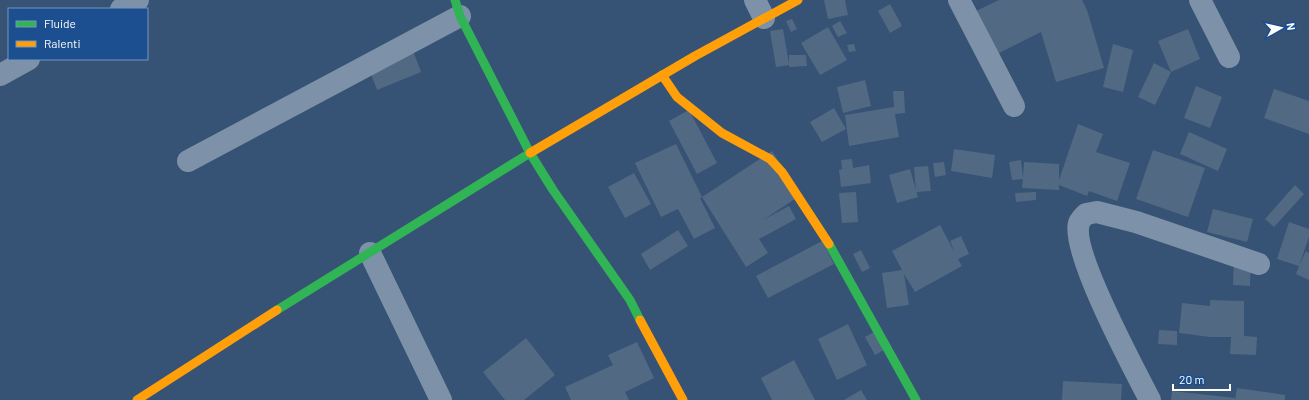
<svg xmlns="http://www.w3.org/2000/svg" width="1309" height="400" font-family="Barlow,sans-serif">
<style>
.building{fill:#526984}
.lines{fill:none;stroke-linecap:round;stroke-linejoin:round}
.street{stroke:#7d92a8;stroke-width:22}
.fast{stroke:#30b455;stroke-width:9}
.slow{stroke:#ff9f0a;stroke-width:9}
</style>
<rect width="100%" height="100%" fill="#365274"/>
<g class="building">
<polygon points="824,0 845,0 848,15 828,19"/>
<polygon points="999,0 1082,0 1087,10 1104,68 1056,82 1041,32 997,54 976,11"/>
<polygon points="890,4 902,26 890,33 878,11"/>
<polygon points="792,19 797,29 791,32 786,21"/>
<polygon points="840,21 847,33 838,37 832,26"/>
<polygon points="828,27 847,60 820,75 801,43"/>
<polygon points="783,29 789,64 789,55 806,55 807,66 789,67 789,65 776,67 770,31"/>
<polygon points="1188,29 1200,59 1171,72 1158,41"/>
<polygon points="410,43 421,72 377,90 366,61"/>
<polygon points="854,44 856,51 849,52 847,45"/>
<polygon points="1113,44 1133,50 1123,92 1103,87"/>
<polygon points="1154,63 1171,72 1155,105 1138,97"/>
<polygon points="865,80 871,106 843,113 837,87"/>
<polygon points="1196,86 1222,97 1210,128 1184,118"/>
<polygon points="1274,89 1309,101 1309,134 1264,118"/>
<polygon points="893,91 904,91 905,113 895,114 899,137 849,146 845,115 894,107"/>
<polygon points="834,108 846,129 822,142 810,122"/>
<polygon points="689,110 717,163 697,174 669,121"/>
<polygon points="1078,124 1103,134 1096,152 1130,163 1117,201 1089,191 1087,196 1059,185 1059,190 1022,188 1023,179 1012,180 1009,162 1021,160 1023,178 1024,162 1059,164 1059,180"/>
<polygon points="1189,132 1227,149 1218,171 1180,154"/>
<polygon points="676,144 702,197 700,198 715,228 694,239 678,209 661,217 635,163"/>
<polygon points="954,149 995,155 992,178 951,171"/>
<polygon points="1153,150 1205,168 1188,217 1136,199"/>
<polygon points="772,151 801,195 763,220 789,206 796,219 759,239 768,253 746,267 702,197"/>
<polygon points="852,159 853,168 869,165 871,183 841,187 839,170 846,168 842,169 841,160"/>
<polygon points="944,162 946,175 935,177 933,163"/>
<polygon points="928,166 931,191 916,192 914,167"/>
<polygon points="910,169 918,197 897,203 889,175"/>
<polygon points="634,173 651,204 625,218 608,187"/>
<polygon points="1295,185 1304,194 1274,227 1265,219"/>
<polygon points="856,192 858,222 842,223 839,193"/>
<polygon points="1036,192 1036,200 1016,202 1015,193"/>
<polygon points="1213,209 1253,219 1247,242 1207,232"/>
<polygon points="1289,222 1309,229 1309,237 1299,266 1306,251 1309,253 1309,280 1296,274 1299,266 1277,259"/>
<polygon points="940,225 955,253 950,241 961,236 969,254 958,259 962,266 915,292 904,274 909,305 887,308 882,273 902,270 892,251"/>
<polygon points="678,230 688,246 650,270 641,254"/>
<polygon points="822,241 834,264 768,298 756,276"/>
<polygon points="861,250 870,268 862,272 853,254"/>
<polygon points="1234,257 1251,258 1250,286 1233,285"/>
<polygon points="1210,300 1244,301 1244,336 1257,337 1256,355 1230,354 1231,337 1210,337 1179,333 1182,303 1210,306"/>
<polygon points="848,324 867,365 837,380 818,339"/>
<polygon points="1159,330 1177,331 1177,345 1158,344"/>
<polygon points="874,332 884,350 875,355 865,337"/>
<polygon points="526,338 555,375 524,400 505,400 483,372"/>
<polygon points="637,342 654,378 625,392 629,400 571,400 565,387 613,365 608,355"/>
<polygon points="794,360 815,400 772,400 761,378"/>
<polygon points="1063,381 1122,384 1121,400 1062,400"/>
<polygon points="1237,388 1285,395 1285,400 1235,400"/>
<polygon points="861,390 867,400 844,400"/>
<polygon points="1172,391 1235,398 1235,400 1171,400"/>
</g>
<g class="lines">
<g class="street">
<polyline points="755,0 764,18"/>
<polyline points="959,0 1014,106"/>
<polyline points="1200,0 1229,57"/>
<polyline points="121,9 138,0"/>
<polyline points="0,75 29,59"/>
<polyline points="188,161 460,16"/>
<polyline points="370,253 441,400"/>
<path d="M 1150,400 C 1135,371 1070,250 1079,223 C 1080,220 1084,216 1086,214 L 1097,212 L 1136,222 L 1259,264"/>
</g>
<g class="fast">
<polyline points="455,0 460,16 530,153 553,190 630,300 640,320"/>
<polyline points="829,244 916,400"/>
<polyline points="277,310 530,153"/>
</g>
<g class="slow">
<polyline points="662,75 677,97 722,133 770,159 782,172 829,244"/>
<polyline points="530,153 695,56 798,0"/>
<polyline points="640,320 683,400"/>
<polyline points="137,400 277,310"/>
</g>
</g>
<rect x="8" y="8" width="140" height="52" fill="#1b4f8f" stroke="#7695bc"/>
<rect x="16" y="21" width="20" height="6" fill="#30b455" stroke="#7695bc"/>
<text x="44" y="28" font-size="12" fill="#ffffff">Fluide</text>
<rect x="16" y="41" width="20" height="6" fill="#ff9f0a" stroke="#7695bc"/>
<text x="44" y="48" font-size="12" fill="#ffffff">Ralenti</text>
<g transform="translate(1281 28) rotate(82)" stroke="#1b4f8f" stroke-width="3" paint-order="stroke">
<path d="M0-3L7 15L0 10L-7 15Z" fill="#ffffff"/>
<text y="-6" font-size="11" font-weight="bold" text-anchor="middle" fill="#ffffff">N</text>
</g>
<path d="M1173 384v6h57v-6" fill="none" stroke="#ffffff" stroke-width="2"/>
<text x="1179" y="384" font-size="12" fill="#ffffff" stroke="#1b4f8f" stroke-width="3" paint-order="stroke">20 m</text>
</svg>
